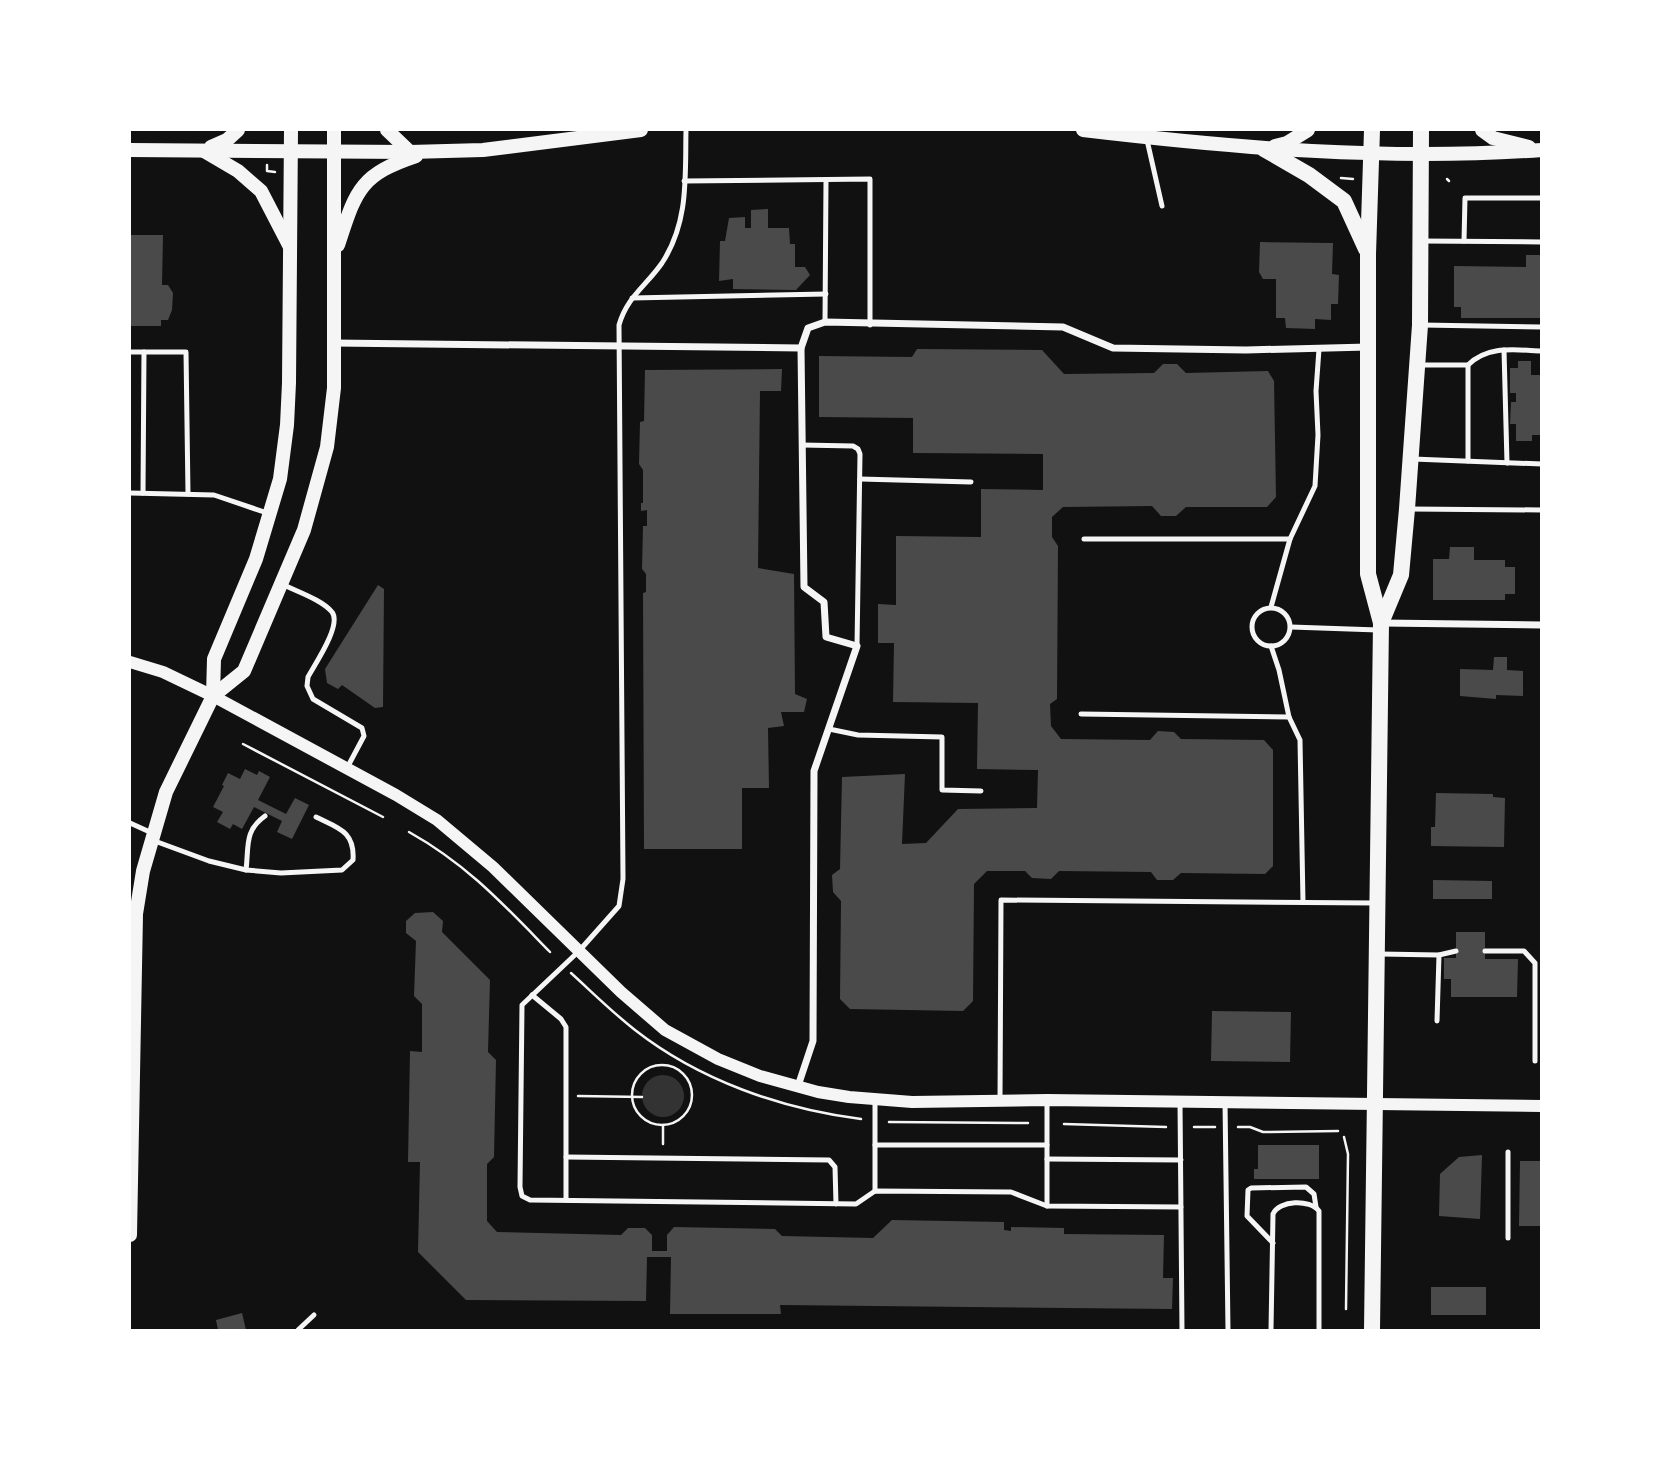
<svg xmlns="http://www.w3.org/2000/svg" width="1671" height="1460" font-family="Mulish,sans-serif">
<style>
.water{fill:#333}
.building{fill:#4a4a4a}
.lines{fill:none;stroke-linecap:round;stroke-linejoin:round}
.path{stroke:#f5f5f5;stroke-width:2.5}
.service{stroke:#f5f5f5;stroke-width:5}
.minor{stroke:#f5f5f5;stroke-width:7}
.tertiary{stroke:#f5f5f5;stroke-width:12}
.secondary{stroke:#f5f5f5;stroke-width:14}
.primary{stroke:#f5f5f5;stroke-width:16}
</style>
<rect width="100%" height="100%" fill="#111"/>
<circle class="water" cx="663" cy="1096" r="21"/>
<g class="building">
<polygon points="768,209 768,228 789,228 790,244 795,244 795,267 805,267 810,275 796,290 733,289 733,279 719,281 720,241 725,241 729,218 745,217 745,228 751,228 751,210"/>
<polygon points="130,235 163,235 162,285 168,285 173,293 172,310 168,320 161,320 161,326 130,326"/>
<polygon points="1260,242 1333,243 1332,274 1339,275 1338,304 1331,304 1331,320 1315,319 1315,329 1286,328 1285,318 1276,318 1276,279 1263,279 1259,272"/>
<polygon points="1526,255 1540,255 1542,318 1461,318 1461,307 1454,307 1454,266 1526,267"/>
<polygon points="917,349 1042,350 1064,374 1154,373 1163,364 1177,364 1186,373 1268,371 1274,381 1276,497 1267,507 1186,507 1176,516 1161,516 1152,506 1063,507 1052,517 1052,537 1058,546 1057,699 1050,704 1051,726 1061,739 1150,740 1158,731 1174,732 1181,739 1264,740 1273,750 1273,866 1265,874 1181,873 1173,880 1157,880 1151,872 1059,871 1051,879 1032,878 1025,871 987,871 974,884 973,1001 963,1011 850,1009 840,999 841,901 833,892 832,875 840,869 842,777 905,774 902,844 926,843 958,809 1037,808 1038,770 977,769 978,703 893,702 894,643 878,643 878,604 896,605 896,536 981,537 981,489 1043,490 1043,454 913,453 913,418 819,417 819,356 912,357"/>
<polygon points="1518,361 1531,361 1531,375 1542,375 1542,435 1532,435 1532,441 1516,441 1516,424 1510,424 1511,402 1516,402 1516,393 1510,393 1510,368 1518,368"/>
<polygon points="782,369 781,391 760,391 758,568 794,574 795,694 807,699 804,712 781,712 784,726 768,728 769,788 742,788 742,849 644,849 643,593 646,592 646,574 642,569 643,526 647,526 647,510 641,511 641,503 643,503 643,470 639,464 640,422 644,421 645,370"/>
<polygon points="1450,547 1474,547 1474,560 1505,560 1505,567 1515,567 1515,594 1505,594 1505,600 1433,600 1433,559 1449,559"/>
<polygon points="378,585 384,589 383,707 375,708 342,685 338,689 327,683 325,669"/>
<polygon points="1494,657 1507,657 1507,670 1523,671 1523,696 1496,695 1496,699 1460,696 1460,669 1493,670"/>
<polygon points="245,769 257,775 259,771 270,777 258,800 286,814 295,798 309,805 292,839 277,832 282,821 254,807 242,829 233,824 230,829 217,822 223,812 213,807 224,786 222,785 228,773 240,779"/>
<polygon points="1436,793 1493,794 1493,797 1505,798 1504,847 1431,846 1431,827 1435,827"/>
<polygon points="1433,880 1492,881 1492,899 1433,899"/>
<polygon points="433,912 443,921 442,932 490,980 488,1052 496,1060 494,1157 487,1164 487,1221 497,1232 621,1235 628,1228 645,1228 652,1235 652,1251 667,1251 667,1235 674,1227 775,1229 782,1236 873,1238 892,1220 1004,1222 1004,1230 1011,1231 1011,1227 1064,1228 1064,1234 1164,1235 1163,1278 1173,1278 1172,1309 780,1305 781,1314 670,1314 671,1257 647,1257 646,1301 466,1300 418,1252 420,1162 408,1162 410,1051 422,1052 422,1004 414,996 416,941 406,933 406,921 415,913"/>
<polygon points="1456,932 1485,932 1485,959 1518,959 1517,997 1451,997 1451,979 1444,979 1444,958 1456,958"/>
<polygon points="1212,1011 1291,1012 1290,1062 1211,1061"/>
<polygon points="1258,1145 1319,1145 1319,1179 1254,1179 1254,1169 1258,1169"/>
<polygon points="1482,1155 1480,1219 1439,1216 1440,1174 1459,1157"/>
<polygon points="1520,1161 1542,1161 1542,1226 1519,1226"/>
<rect x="1431" y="1287" width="55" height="28"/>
<polygon points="242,1313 246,1330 218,1330 216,1320"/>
</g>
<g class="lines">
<g class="path">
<polyline points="267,165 267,171 275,172"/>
<polyline points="1341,178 1353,179"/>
<polyline points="1447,179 1449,181"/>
<polyline points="243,744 383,817"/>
<path d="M 409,832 C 468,865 504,905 550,952"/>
<path d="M 571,973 C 592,992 612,1012 635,1030 C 699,1080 781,1109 861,1119"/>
<circle cx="662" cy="1095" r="30"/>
<polyline points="578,1096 642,1097"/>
<polyline points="889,1122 1028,1123"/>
<polyline points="1064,1124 1166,1127"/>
<polyline points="1194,1127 1215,1127"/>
<polyline points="1238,1127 1250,1127 1263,1132 1338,1131"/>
<polyline points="1344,1137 1348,1154 1346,1309"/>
<polyline points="663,1144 663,1125"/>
</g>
<g class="service">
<path d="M 686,130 C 685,177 689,222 662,263 C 646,286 627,297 619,325 L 623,879 L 619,906 L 579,951 L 522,1005 L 520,1187 L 522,1196 L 530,1200 L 856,1204 L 875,1191 L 1011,1192 L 1047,1206 L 1181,1207"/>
<polyline points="1147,140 1162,206"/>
<polyline points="684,181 870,179 870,325"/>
<polyline points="1422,241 1542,242"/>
<polyline points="1464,241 1465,198 1542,198"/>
<polyline points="632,298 826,294"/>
<polyline points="825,322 826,181"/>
<polyline points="1422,325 1542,327"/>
<polyline points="1504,350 1507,463"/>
<polyline points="130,352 186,352 188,494"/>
<path d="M 1420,365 L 1468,365 C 1488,345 1515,350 1542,351"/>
<polyline points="1468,365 1468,461"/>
<polyline points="802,445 853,446 858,449 860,454 857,646"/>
<polyline points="1413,459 1542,464"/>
<polyline points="860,479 971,482"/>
<polyline points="130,493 214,495 267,513"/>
<polyline points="143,493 144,352"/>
<polyline points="1410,509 1542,510"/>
<polyline points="1084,539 1290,539 1315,486 1318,435 1316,391 1319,349"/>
<path d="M 284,585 C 298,592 322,600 332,612 C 342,625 315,664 308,677 L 307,686 L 313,699 L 362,728 L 364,736 L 347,768"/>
<polyline points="1271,607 1290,539"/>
<circle cx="1271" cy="627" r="19"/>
<polyline points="1291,627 1378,630"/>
<polyline points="1271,646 1279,670 1289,717"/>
<polyline points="1081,714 1289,717 1300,740 1303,902"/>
<polyline points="829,729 858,735 942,737 942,790 981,791"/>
<polyline points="130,823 152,833"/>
<path d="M 152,840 L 209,861 L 246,870 L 281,873 L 342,870 L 353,860 C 355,831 338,828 316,817"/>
<path d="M 246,870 C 249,846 244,831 265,816"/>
<polyline points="1485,951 1524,951 1535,963 1535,1061"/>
<polyline points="1380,954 1439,955 1437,1021"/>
<polyline points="1439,955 1456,951"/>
<polyline points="532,995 561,1019 566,1027 566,1200"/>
<polyline points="875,1100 875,1191"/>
<polyline points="1047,1100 1047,1206"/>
<polyline points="1000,1101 1001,900 1375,903"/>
<polyline points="1180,1102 1182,1330"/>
<polyline points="1225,1102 1228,1330"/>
<polyline points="875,1145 1047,1145"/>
<polyline points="566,1157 829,1160 835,1167 836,1204"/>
<polyline points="1047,1159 1181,1160"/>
<polyline points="1508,1238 1508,1152"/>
<polyline points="1273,1243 1247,1216 1248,1190 1251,1188 1306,1187 1314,1194 1316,1207"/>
<polyline points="298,1330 314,1315"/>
<path d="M 1271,1330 L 1273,1214 C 1279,1200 1310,1199 1319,1211 L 1319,1330"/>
</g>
<g class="minor">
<polyline points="333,343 801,348"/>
<polyline points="1382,623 1542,625"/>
<polyline points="798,1086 813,1041 814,771 857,646 826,637 824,602 804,587 801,348 808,328 825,322 1063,327 1113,348 1246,350 1368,347"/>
</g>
<polyline class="tertiary" points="130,662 163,672 213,696 396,795 437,820 493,867 621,992 665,1030 718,1059 760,1076 818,1092 849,1097 912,1102 1047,1100 1542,1106"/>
<g class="secondary">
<polyline points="387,130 410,152"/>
<path d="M 1083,130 C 1235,148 1388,161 1542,150"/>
<polyline points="1482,130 1493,138 1529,147"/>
<polyline points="1275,146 1287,143 1308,130"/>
<polyline points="211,147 227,140 238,130"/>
<polyline points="130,150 410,152 483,150 641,130"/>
<polyline points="204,151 238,171 261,191 289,245"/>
<path d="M 338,245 C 356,191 359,175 416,156"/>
<polyline points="213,696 244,671 304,530 327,447 334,388 334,130"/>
<polyline points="130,1235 136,914 143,871 166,792 213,696 214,659 256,559 280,479 287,425 289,383 291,130"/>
</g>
<g class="primary">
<polyline points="1372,130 1368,254 1368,574 1381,623 1372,1330"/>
<polyline points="1264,149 1309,175 1344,201 1366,249"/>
<polyline points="1381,623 1401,575 1407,509 1420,325 1421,130"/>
</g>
</g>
<rect width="1671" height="1460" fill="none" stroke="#ffffff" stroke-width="262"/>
</svg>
